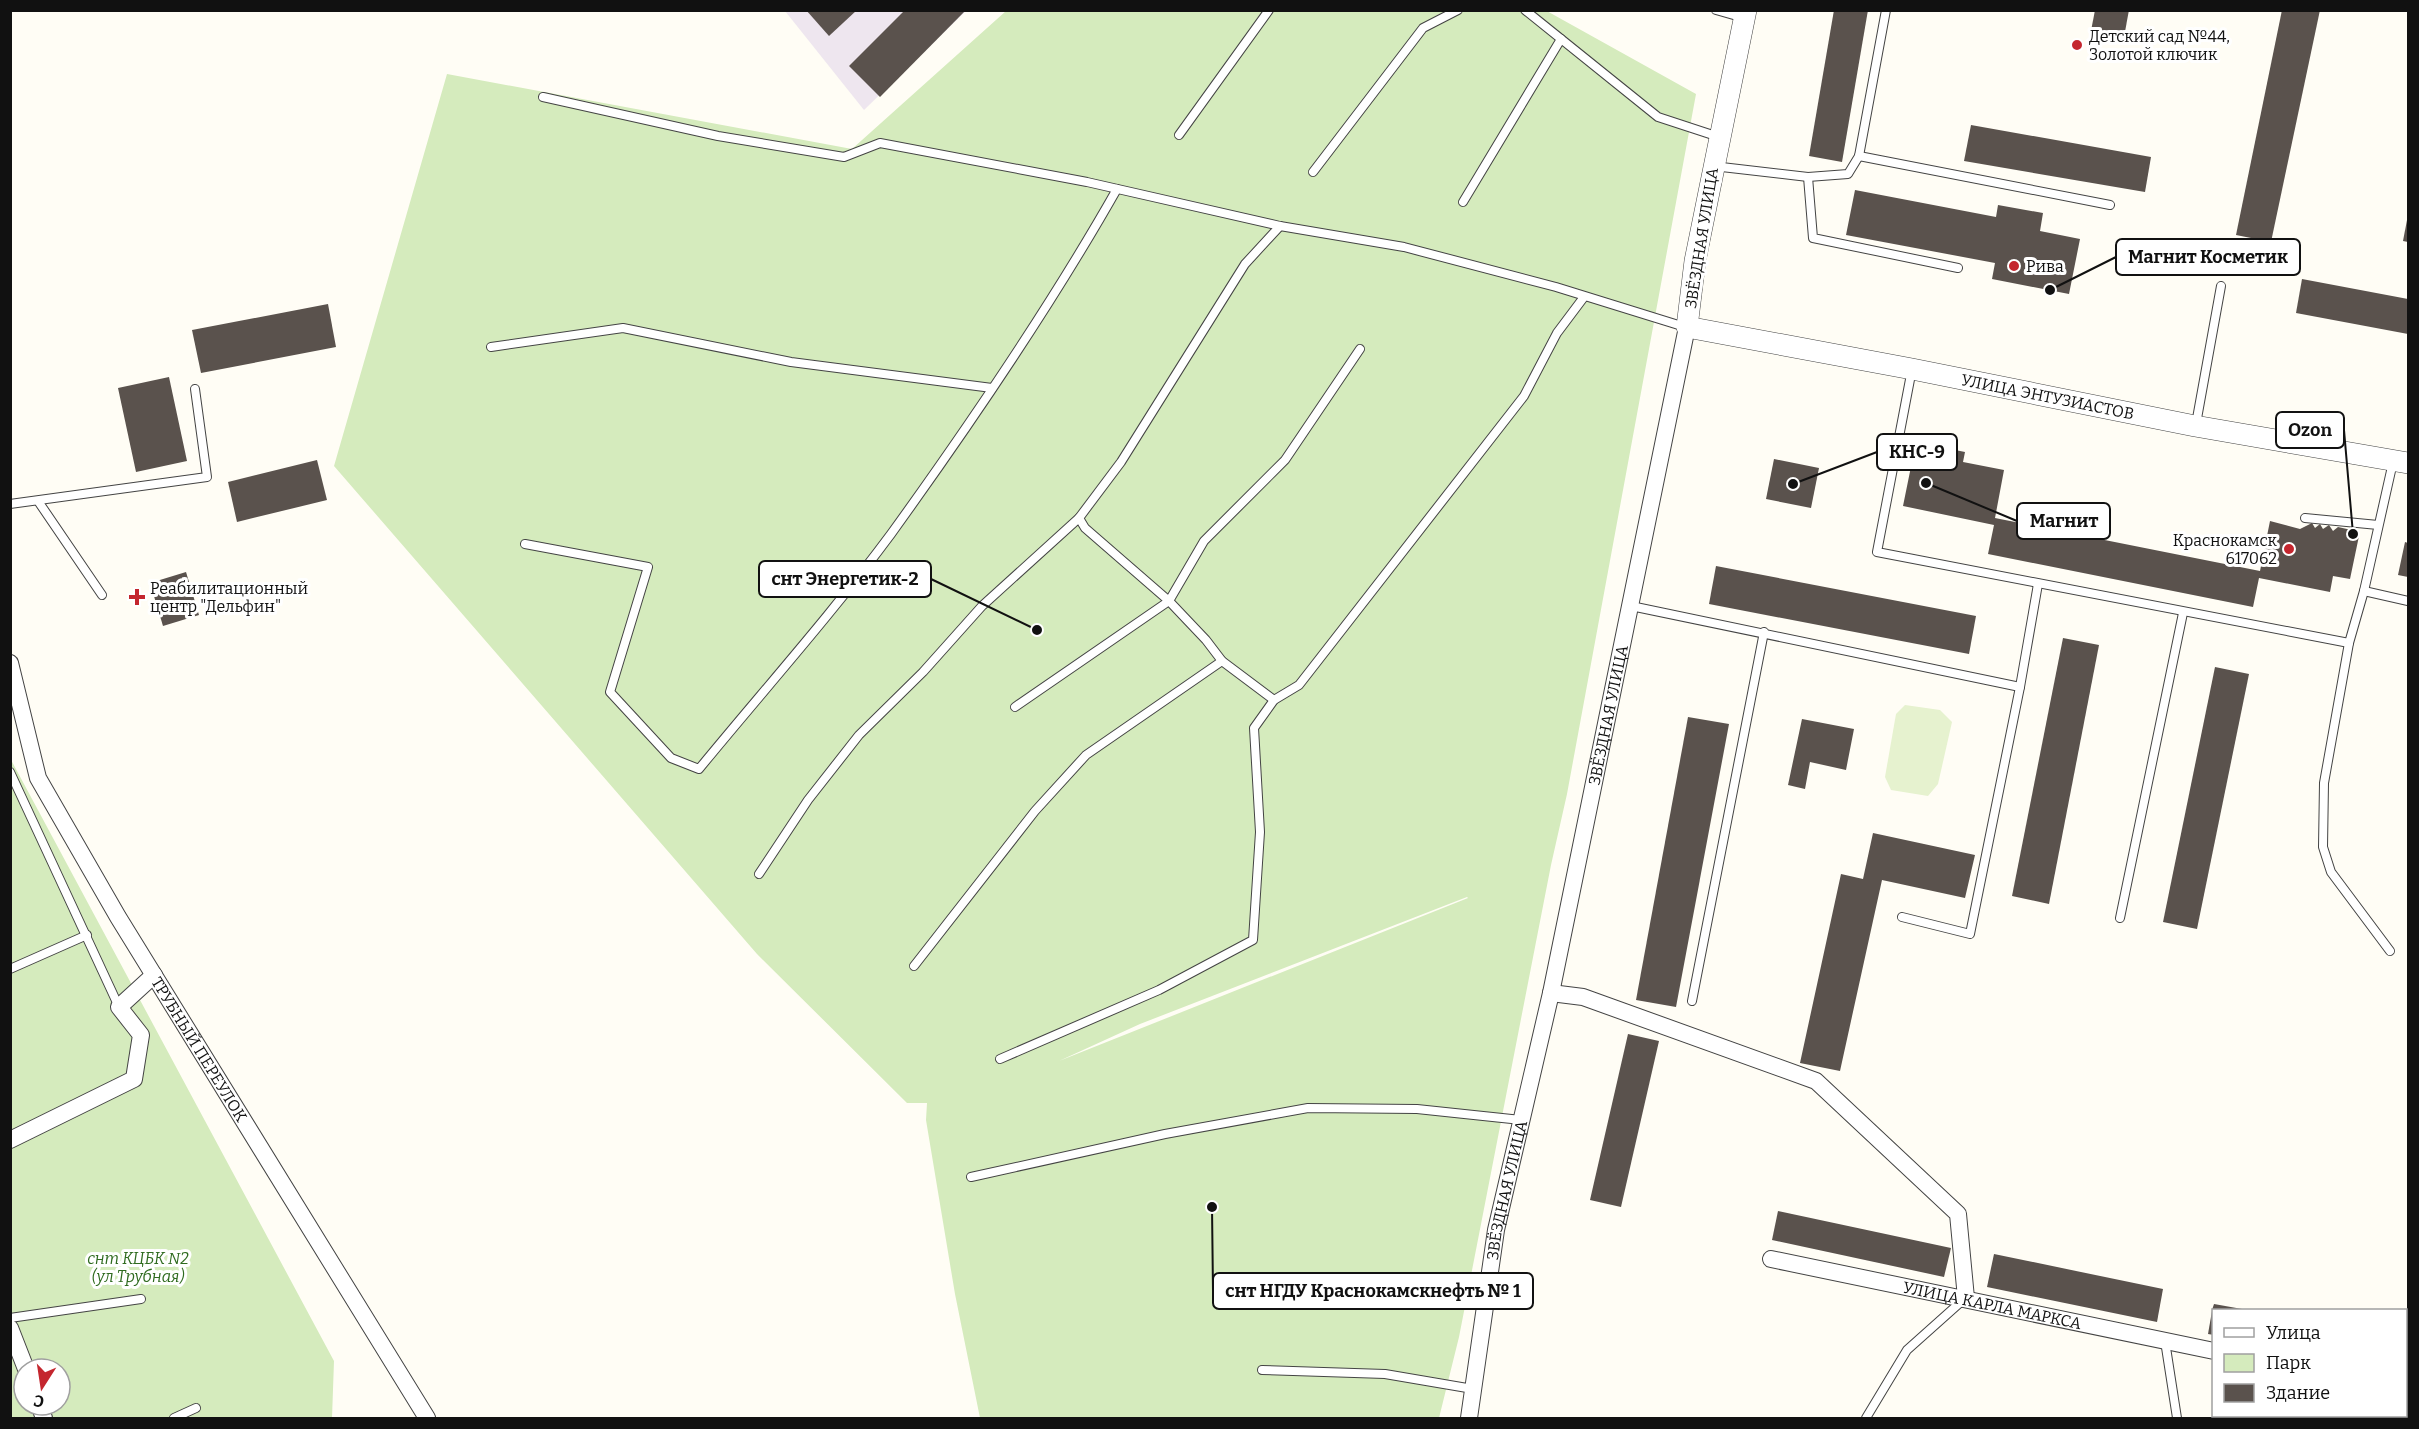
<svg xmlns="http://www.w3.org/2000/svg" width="2419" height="1429" font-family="Bitter,serif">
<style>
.industrial{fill:#eee6ef}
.green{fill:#d5ebbd;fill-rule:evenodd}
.pitch{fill:#e6f2cf}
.building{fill:#5a524d}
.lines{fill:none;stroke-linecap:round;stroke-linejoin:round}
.service-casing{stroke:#444;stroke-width:10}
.minor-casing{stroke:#444;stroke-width:18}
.tertiary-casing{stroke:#444;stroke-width:22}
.service{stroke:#fff;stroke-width:8}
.minor{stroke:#fff;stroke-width:16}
.tertiary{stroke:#fff;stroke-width:21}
.poi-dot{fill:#c4262e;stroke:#fff;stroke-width:2}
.labels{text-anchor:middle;stroke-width:6;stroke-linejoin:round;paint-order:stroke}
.poi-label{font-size:16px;fill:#111;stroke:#fff;text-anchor:start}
.street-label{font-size:16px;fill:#111;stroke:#fff}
.park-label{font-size:16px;font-style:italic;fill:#2f6b1f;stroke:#fff}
.leader{fill:none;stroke:#111;stroke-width:2}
.callout-dot{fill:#111;stroke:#fff;stroke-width:2}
.callout{fill:#fff;stroke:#111;stroke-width:2}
.callout-label{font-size:18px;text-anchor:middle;font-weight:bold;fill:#111}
</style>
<rect width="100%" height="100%" fill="#fffdf5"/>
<polygon class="industrial" points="785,11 966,11 864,110"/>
<g class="green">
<path d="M 1545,10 L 1696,94 L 1567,794 L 1551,865 L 1459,1337 L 1439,1418 L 980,1418 L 955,1294 L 926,1120 L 927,1103 L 907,1103 L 757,954 L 334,466 L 447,74 L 852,149 L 1006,11 ZM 1467,897 L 1468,898 L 1059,1061 L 1140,1024 Z"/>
<path d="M 10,758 L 334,1361 L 332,1418 L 11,1418 ZM 24,1369 L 60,1369 L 60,1405 L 24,1405 Z"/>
</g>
<polygon class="pitch" points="1905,705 1940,710 1952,722 1938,784 1928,796 1891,790 1885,777 1896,714"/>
<g class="building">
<polygon points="806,10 857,10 829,36"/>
<polygon points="905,10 966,10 880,97 849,66"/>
<polygon points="1834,10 1868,10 1842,162 1809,156"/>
<polygon points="2095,10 2129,10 2124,37 2091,31"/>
<polygon points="2282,10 2320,10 2271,242 2236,235"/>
<polygon points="1971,125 2151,157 2145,192 1964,161"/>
<polygon points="1855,190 1996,217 1998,205 2043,213 2040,231 2080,239 2069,294 1992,279 1995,263 1846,235"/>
<polygon points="2407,220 2408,220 2408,242 2403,241"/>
<polygon points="2302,279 2408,299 2408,334 2296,313"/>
<polygon points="328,304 336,347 201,373 192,330"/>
<polygon points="169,377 187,461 136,472 118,388"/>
<polygon points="1916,442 1965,452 1963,462 2004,470 1995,518 2260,571 2270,521 2300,529 2312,523 2315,528 2320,524 2323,529 2329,525 2333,531 2338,527 2356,531 2359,536 2350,579 2333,576 2330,592 2259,578 2253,607 1988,554 1994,525 1903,506"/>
<polygon points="1774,459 1819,468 1811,508 1766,499"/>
<polygon points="317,460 327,500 237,522 228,482"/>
<polygon points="2405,542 2408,543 2408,577 2398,575"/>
<polygon points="1716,566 1976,616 1969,654 1709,604"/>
<polygon points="186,572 199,615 163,626 150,583"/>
<polygon points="2063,638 2099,645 2049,904 2012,896"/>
<polygon points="2215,667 2249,674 2197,929 2163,922"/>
<polygon points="1688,717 1729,724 1676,1007 1636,1000"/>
<polygon points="1802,719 1854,729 1846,770 1810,762 1805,789 1788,785"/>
<polygon points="1873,833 1975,855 1965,898 1882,880 1840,1071 1800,1063 1841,874 1863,879"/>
<polygon points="1628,1034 1659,1041 1621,1207 1590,1200"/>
<polygon points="1778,1211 1951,1248 1944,1277 1772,1240"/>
<polygon points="1994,1254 2163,1289 2157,1322 1987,1287"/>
<polygon points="2214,1304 2242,1309 2242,1310 2212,1310"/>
<polygon points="2212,1311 2214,1311 2214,1335 2208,1334"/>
<polygon points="2406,1341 2408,1341 2408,1373 2406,1372"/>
</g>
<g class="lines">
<g class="service-casing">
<g id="service">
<polyline points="1525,10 1658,117 1719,137"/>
<polyline points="1716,10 1744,18"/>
<polyline points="543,97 718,136 844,157 880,143 1087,182 1280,226 1404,247 1556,287 1685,327"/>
<polyline points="1179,135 1269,10"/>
<polyline points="1859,156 2110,205"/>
<polyline points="1713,166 1808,177 1848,174 1859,156 1886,10"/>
<polyline points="1313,172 1423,28 1458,10"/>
<polyline points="1808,177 1813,238 1958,268"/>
<polyline points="1463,202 1561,39"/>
<polyline points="491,347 623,328 791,362 992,388"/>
<polyline points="1912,369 1877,552 2349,643"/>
<polyline points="2196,424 2221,286"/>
<polyline points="38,501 102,595"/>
<polyline points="10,504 207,477 195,389"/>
<polyline points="1079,518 1121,462 1245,264 1280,226"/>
<polyline points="2305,518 2378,525"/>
<path d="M 525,544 L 648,567 L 610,692 L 671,758 L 699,769 C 763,691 831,615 891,534 C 971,423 1049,309 1117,189"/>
<polyline points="2364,591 2408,601"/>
<polyline points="1631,606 2020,687"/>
<polyline points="1015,707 1169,601 1204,541 1285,460 1360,349"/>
<polyline points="10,772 119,1007"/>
<polyline points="759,874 808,800 859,735 923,672 982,606 1079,518 1085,528 1169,601 1206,640 1222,661 1274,700"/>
<polyline points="1902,917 1970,934 2020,687 2038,584"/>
<polyline points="2120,918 2183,613"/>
<polyline points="2390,951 2331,872 2323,847 2324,783 2349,643 2364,591 2393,462"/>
<polyline points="914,966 1035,811 1086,755 1222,661"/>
<polyline points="10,969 87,935"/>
<polyline points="1692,1001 1764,632"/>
<polyline points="1000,1059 1159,990 1253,940 1260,832 1254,728 1274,700 1299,685 1524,396 1557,333 1584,297"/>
<polyline points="971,1177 1165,1134 1308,1108 1417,1109 1521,1120"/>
<polyline points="10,1318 141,1299"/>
<polyline points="2165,1341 2177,1418"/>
<polyline points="1262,1370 1385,1374 1473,1389"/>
<polyline points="174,1418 196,1408"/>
<polyline points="1866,1418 1907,1350 1963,1300"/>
</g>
</g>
<g class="minor-casing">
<g id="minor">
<path id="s1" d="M 10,663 L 38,778 L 118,917 L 427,1418"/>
<polyline points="1551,993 1583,997 1816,1081 1958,1214 1966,1298"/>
<polyline points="10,1140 134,1079 141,1035 119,1007 154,975"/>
<path id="s2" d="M 1771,1259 L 2214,1351"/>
<polyline points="10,1328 26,1369"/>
<polyline points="2406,1393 2408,1393"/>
<polyline points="39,1405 44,1418"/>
<path id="s3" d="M 1469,1418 L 1496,1230 L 1551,993 L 1687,327"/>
</g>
</g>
<g class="tertiary-casing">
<g id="tertiary">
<path id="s4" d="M 1746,10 L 1695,261 L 1687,327 L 1912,369 L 2195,426 L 2408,463"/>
</g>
</g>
<use href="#service" class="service"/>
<use href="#minor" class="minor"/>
<use href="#tertiary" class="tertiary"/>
</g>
<g class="poi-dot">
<circle cx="2077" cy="45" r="6"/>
<circle cx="2014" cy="266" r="6"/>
<circle cx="2289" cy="549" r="6"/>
<path d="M134 588h6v6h6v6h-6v6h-6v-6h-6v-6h6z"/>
</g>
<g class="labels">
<g class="poi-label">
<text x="2089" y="42">Детский сад №44,<tspan x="2089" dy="18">Золотой ключик</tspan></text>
<text x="2026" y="272">Рива</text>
<text x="2277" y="546" text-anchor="end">Краснокамск<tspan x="2277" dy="18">617062</tspan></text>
<text x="150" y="594">Реабилитационный<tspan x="150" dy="18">центр "Дельфин"</tspan></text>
</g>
<g class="street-label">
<text transform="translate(1701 238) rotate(-81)" y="6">ЗВЁЗДНАЯ УЛИЦА</text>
<text dy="6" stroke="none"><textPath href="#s4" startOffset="690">УЛИЦА ЭНТУЗИАСТОВ</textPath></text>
<text dy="6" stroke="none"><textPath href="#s3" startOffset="717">ЗВЁЗДНАЯ УЛИЦА</textPath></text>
<text dy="6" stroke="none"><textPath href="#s1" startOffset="434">ТРУБНЫЙ ПЕРЕУЛОК</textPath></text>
<text dy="6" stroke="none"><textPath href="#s3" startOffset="231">ЗВЁЗДНАЯ УЛИЦА</textPath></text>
<text dy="6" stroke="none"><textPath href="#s2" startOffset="226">УЛИЦА КАРЛА МАРКСА</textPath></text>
</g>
<g class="park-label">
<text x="138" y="1264">снт КЦБК N2<tspan x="138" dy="18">(ул Трубная)</tspan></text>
</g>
</g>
<path class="leader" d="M2050 290L2116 257M2353 534L2344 430M1793 484L1877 452M1926 483L2017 521M1037 630L931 579M1212 1207L1213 1291"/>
<g class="callout-dot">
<circle cx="2050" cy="290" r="6"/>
<circle cx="2353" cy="534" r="6"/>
<circle cx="1793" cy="484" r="6"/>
<circle cx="1926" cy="483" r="6"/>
<circle cx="1037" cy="630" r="6"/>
<circle cx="1212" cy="1207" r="6"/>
</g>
<g class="callout">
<rect x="2116" y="239" width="184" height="36" rx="6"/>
<rect x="2276" y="412" width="68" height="36" rx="6"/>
<rect x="1877" y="434" width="80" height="36" rx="6"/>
<rect x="2017" y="503" width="93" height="36" rx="6"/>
<rect x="759" y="561" width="172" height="36" rx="6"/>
<rect x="1213" y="1273" width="320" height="36" rx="6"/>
</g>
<g class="callout-label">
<text x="2208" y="263">Магнит Косметик</text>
<text x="2310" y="436">Ozon</text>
<text x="1917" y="458">КНС-9</text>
<text x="2064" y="527">Магнит</text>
<text x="845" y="585">снт Энергетик-2</text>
<text x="1373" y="1297">снт НГДУ Краснокамскнефть № 1</text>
</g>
<rect width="2419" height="1429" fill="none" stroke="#111111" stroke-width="24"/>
<rect x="2212" y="1309" width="195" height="108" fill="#ffffff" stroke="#a0a0a0" stroke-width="1.5"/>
<rect x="2224" y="1328" width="30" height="9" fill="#ffffff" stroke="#a0a0a0" stroke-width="1.5"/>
<text x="2266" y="1339" font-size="18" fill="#111111">Улица</text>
<rect x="2224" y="1354" width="30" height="18" fill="#d5ebbd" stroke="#a0a0a0" stroke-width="1.5"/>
<text x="2266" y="1369" font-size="18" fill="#111111">Парк</text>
<rect x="2224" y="1384" width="30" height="18" fill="#5a524d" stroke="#a0a0a0" stroke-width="1.5"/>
<text x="2266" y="1399" font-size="18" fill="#111111">Здание</text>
<g transform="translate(42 1387) rotate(192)"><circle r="28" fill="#ffffff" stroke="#a0a0a0" stroke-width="1.5"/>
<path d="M0-4.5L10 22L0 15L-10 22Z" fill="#c4262e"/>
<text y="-9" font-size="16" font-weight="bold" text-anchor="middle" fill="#111111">С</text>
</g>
</svg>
